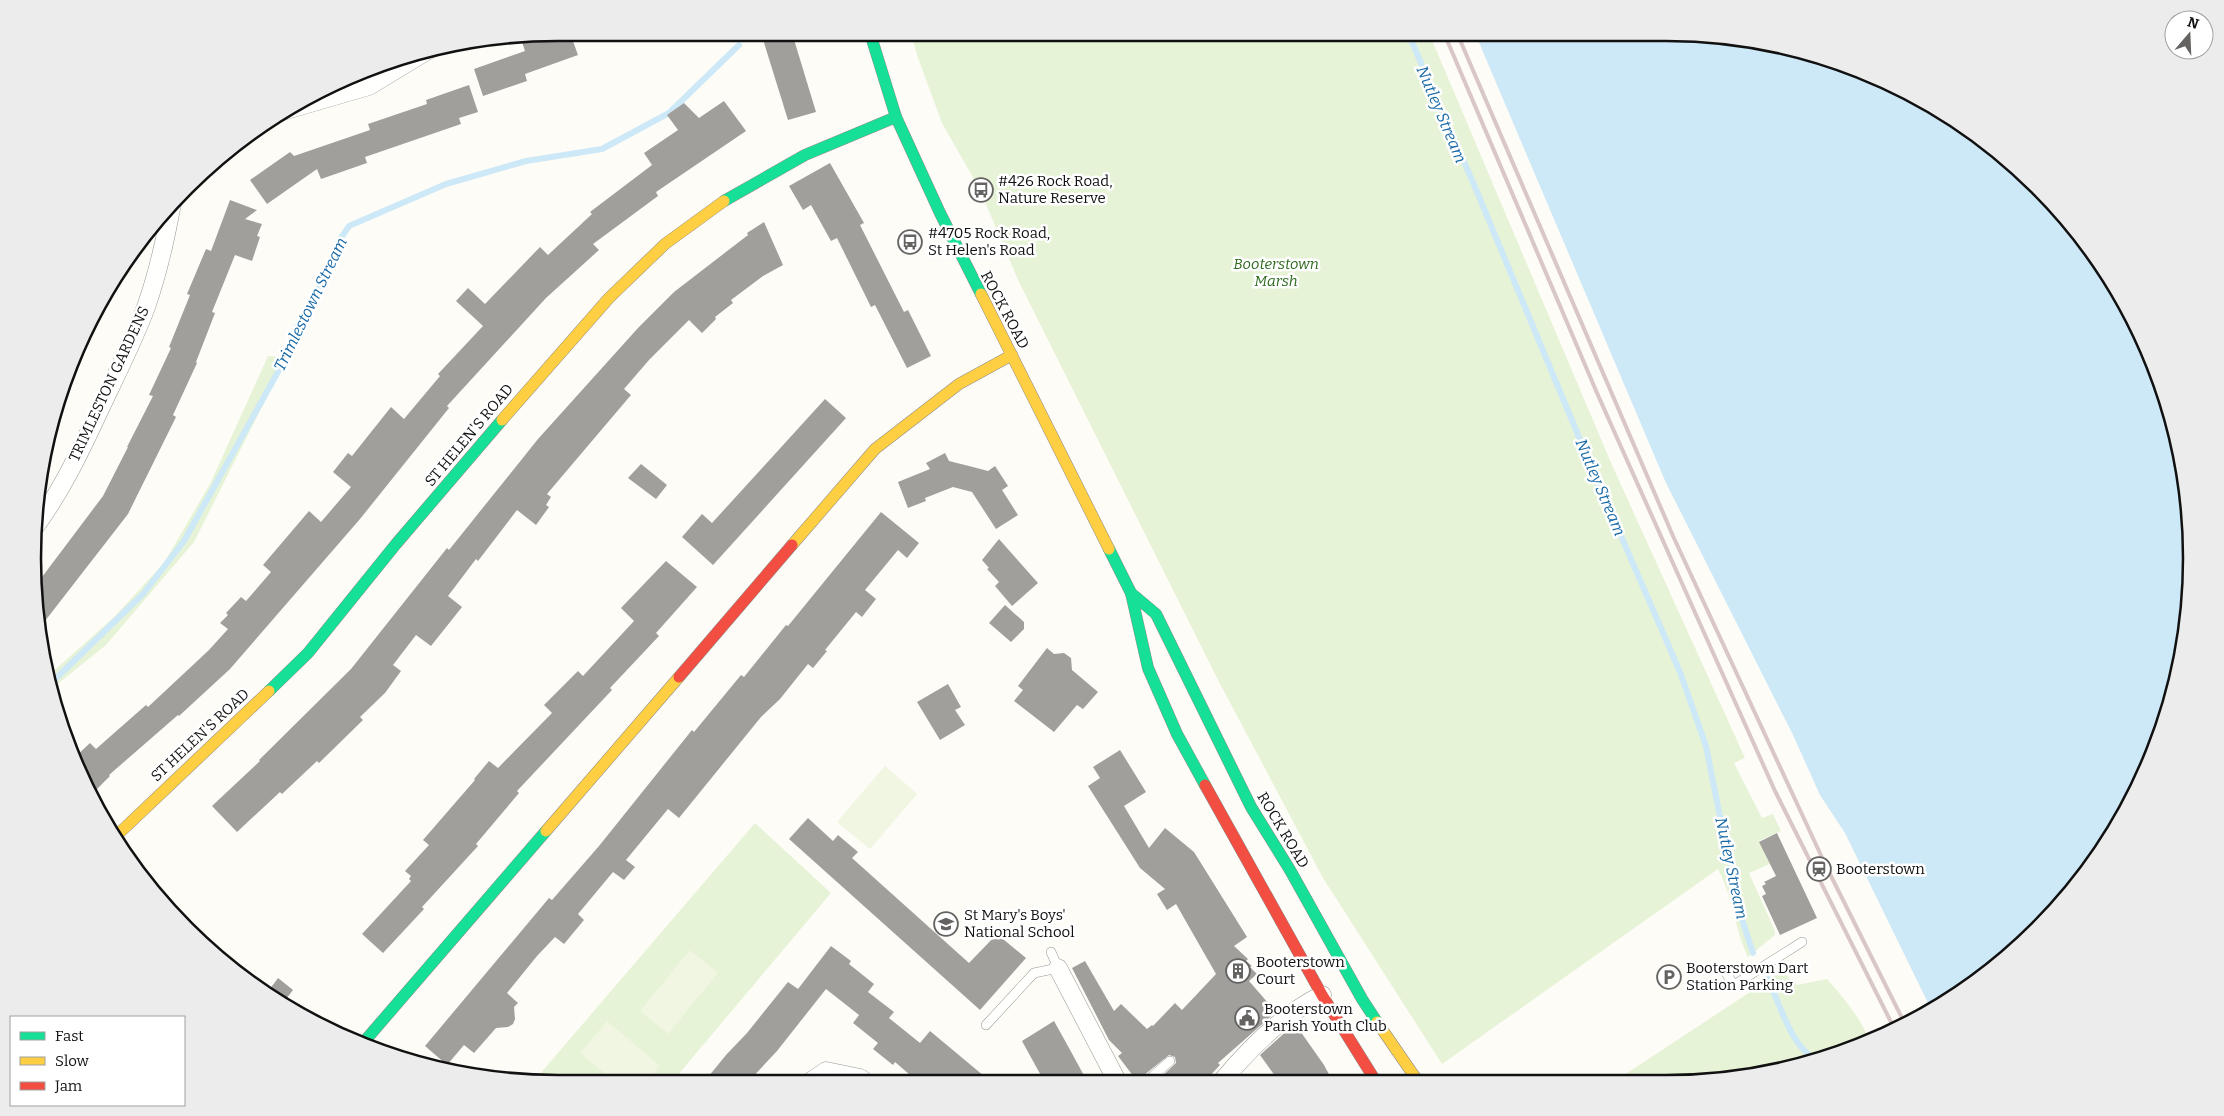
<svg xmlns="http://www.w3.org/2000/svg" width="2224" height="1116" font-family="Bitter,serif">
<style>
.green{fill:#e7f3d7}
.pitch{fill:#f0f6e1}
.water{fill:#cde8f7}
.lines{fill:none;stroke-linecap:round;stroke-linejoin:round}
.stream{stroke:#cde8f7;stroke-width:6}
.building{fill:#a19f9c}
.lane-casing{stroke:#979795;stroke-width:10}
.street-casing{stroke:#979795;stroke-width:19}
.fast-casing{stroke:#8e8d8b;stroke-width:12}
.slow-casing{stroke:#8e8d8b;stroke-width:12}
.jam-casing{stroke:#8e8d8b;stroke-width:12}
.lane{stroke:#fffffe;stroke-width:9}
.street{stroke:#fffffe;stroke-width:18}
.fast{stroke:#16e098;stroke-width:11}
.slow{stroke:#ffcf43;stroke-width:11}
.jam{stroke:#f24e42;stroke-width:11}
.rail{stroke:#d9c6c7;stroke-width:4}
.labels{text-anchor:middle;stroke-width:5;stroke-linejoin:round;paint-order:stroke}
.poi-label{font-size:15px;fill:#111;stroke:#fff;text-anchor:start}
.park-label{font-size:15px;font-style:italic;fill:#2f6b1f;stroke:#fff}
.street-label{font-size:15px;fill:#111;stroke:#fff}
.water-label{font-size:16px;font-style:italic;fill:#1768a6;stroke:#fff}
.rim{fill:none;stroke:#111;stroke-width:2.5}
</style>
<rect width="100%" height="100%" fill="#fdfcf7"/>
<g class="green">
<path d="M 911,33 L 970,33 L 969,36 L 971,33 L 1429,33 L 1612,465 L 1745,758 L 1734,763 L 1762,818 L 1773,814 L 1781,831 L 1759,841 L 1770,864 L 1749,873 L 1775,931 L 1775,935 L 1748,957 C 1734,928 1733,897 1718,869 L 1442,1064 L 1323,878 L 1218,680 L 1019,282 L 985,202 L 988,199 L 979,179 L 975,181 L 942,123 L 918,58 Z"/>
<polygon points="268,356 287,357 194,542 106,645 50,690 47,677 114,617 164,563 211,482"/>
<polygon points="755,823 831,893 672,1082 533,1082"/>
<path d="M 1782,971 L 1797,985 L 1827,979 C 1844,998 1861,1018 1870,1042 L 1735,1079 L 1618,1079 Z"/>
</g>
<g class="pitch">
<polygon points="885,766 917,794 870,849 837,822"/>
<polygon points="690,950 718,973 668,1034 640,1011"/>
<polygon points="607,1021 660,1066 647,1082 615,1082 580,1053"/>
</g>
<polygon class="water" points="1475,33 1700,34 1802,50 1898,87 1986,141 2061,211 2121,295 2164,389 2187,489 2190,592 2174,694 2137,790 2061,904 1986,975 1930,1007 1845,833 1820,795 1793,735 1666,483"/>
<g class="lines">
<g class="stream">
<polyline points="1408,33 1475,187 1598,483 1680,672 1706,746 1721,822 1738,891 1736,901 1753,953"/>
<polyline points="49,685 143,594 184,541 279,370 296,328 323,280 337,244 349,226 446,184 526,161 602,149 669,113 739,45"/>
<path d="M 1768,979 C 1779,1002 1791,1046 1814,1058"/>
</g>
</g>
<g class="building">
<polygon points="551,33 570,33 578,55 525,74 527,81 483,96 474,69 525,51 520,36 537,35 538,38"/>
<polygon points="761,33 792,33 816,112 788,120"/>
<polygon points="469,85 478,112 459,118 461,124 365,157 367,163 321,179 317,169 267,204 250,180 290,152 294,156 370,130 368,124 427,104 426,100"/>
<polygon points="724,101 746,131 656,192 658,196 593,244 599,250 546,298 447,406 449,408 360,519 230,669 179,716 178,715 109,775 110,776 90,796 74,758 90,743 96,749 146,705 148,707 209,650 228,629 220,623 228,615 226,613 241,597 246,601 271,572 263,565 309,511 321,522 351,487 333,472 348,453 352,456 391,407 404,419 440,376 438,374 483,326 456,301 468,288 485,304 540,247 548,255 592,214 590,212 652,165 644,153 678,130 667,115 684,103 699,118"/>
<polygon points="830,163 864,223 860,225 904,312 908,310 931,356 907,368 875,305 871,307 837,238 831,241 811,205 803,210 789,186"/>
<polygon points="230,200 257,210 245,219 262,224 257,236 260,237 252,261 235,255 212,312 215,313 196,362 197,363 173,415 176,417 128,514 38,630 36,585 103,496 128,447 127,447 153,396 149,395 171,348 169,347 190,295 187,294 206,249 211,251"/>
<polygon points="764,222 783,265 763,276 731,300 733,303 715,317 716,319 702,333 689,320 649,360 624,389 631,395 547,494 551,497 546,505 549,507 536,525 517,510 478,561 476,559 448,596 462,607 431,646 416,635 393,665 401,671 385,693 360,717 363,720 319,763 317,761 282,794 280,792 237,832 212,806 260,761 259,760 351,669 447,548 449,550 538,439 638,328 674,292 748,235 747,233"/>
<polygon points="825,399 846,418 713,565 682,537 702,514 712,523"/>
<polygon points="945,453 949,461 969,466 988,471 995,466 1008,486 1002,490 1018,515 996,529 972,492 953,487 925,498 926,501 908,508 898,482 930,469 926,463"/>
<polygon points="641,464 667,485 656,499 628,478"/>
<polygon points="881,512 919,543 907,558 898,550 865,590 876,599 862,617 856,612 825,650 827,651 813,668 808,664 780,699 761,717 679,818 668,809 626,860 635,867 624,880 613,872 578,914 584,920 564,944 555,937 537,956 507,993 518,1003 514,1007 515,1019 513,1024 508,1027 496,1028 474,1053 464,1045 447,1065 425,1046 549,898 552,900 599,846 692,730 694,732 741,675 744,677 786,625 788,626"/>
<polygon points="999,539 1038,583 1012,606 995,586 999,582 987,569 989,568 982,560"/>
<polygon points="666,561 697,587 656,633 659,636 610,688 612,690 517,791 519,793 476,844 478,846 422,907 424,909 383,953 362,934 411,881 409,879 411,876 405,871 429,845 423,840 475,780 474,779 489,761 498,768 552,713 544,705 578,671 583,676 634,621 621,608"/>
<polygon points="1005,605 1024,622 1024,629 1011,642 989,623"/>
<polygon points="1047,648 1054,654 1064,653 1071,658 1072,670 1098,692 1083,709 1077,705 1054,732 1014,701 1023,690 1018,686"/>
<polygon points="948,684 961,707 955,710 965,725 940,740 917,702"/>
<polygon points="1120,750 1146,792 1124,806 1149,848 1165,828 1194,852 1247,937 1234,946 1248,959 1246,961 1252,966 1250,967 1257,974 1249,981 1276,1012 1218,1063 1220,1065 1206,1080 1157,1081 1176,1063 1175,1057 1169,1055 1143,1076 1141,1081 1137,1081 1118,1056 1122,1053 1109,1040 1072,968 1085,961 1114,1011 1121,1004 1147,1029 1152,1025 1153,1026 1175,1003 1182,1010 1216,974 1176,904 1167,910 1157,894 1165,889 1140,868 1088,786 1100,778 1093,767"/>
<polygon points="808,818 833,841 838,835 858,852 852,858 969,963 997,934 1026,958 980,1010 789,839"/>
<polygon points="1777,833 1817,918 1780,935 1762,896 1766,894 1762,886 1766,884 1764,882 1776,876 1759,842"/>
<polygon points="831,946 851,961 849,964 874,984 868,992 894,1012 889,1018 920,1043 930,1031 990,1081 917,1081 895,1062 893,1065 873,1049 878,1043 853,1023 859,1015 826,989 777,1051 748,1082 704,1082 726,1055 747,1033 788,982 798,989"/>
<polygon points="278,978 293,990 283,1003 267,993"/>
<polygon points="1054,1021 1069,1048 1087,1081 1044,1081 1022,1041"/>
<polygon points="1290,1028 1293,1031 1298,1028 1324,1065 1332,1080 1278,1080 1260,1055"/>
</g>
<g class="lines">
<g class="lane-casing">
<g id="lane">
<polyline points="1726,973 1734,985 1802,942"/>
<polyline points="986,1025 1034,973 1058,968 1051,952"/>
<polyline points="1147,1081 1170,1061"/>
</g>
</g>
<g class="street-casing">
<g id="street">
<polyline points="283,111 369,86 430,49"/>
<path d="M 34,528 C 61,492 80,452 99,411 C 115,377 133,342 146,307 C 158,273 166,237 172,203"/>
<polyline points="1058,968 1117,1081"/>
<path d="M 1223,1080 C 1250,1048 1283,1014 1322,995"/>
<polyline points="810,1082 826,1071 860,1078 864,1081"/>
</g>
</g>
<g class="fast-casing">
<g id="fast">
<polyline points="870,33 896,117 940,213 981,294"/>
<polyline points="724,201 805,155 896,117"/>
<polyline points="1109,549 1131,593 1148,668 1177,734 1205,785"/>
<polyline points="1131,593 1156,614 1251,807 1290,870 1362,999 1377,1022"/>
<polyline points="269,691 308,653 396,544 502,420"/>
<polyline points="363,1043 546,831"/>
</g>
</g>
<g class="slow-casing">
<g id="slow">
<polyline points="981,294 1109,549"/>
<polyline points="502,420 609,298 665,244 724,201"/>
<polyline points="792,545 875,449 959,384 1012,355"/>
<polyline points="546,831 679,677"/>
<polyline points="114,838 269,691"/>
<polyline points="1377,1022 1417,1080"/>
</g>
</g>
<g class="jam-casing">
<g id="jam">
<polyline points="679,677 792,545"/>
<polyline points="1205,785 1322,995 1375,1080"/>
</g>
</g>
<use href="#lane" class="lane"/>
<use href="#street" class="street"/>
<use href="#fast" class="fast"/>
<use href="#slow" class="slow"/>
<use href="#jam" class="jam"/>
<g class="rail">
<polyline points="1444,33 1597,393 1697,617 1775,791 1894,1028"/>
<polyline points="1457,33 1673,536 1825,864 1904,1022"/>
</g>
</g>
<defs>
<g id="bus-ring" transform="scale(1.25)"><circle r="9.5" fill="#fff" stroke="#646362" stroke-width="1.5"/><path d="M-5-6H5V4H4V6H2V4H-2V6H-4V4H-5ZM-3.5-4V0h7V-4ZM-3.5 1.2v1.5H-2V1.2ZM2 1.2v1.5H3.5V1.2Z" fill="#646362"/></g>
<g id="station-ring" transform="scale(1.25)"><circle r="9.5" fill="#fff" stroke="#646362" stroke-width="1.5"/><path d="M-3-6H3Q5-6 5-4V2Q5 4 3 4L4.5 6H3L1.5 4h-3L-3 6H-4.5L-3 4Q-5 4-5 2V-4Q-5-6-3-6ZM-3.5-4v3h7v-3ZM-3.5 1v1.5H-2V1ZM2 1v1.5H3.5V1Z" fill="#646362"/></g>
<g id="school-ring" transform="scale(1.25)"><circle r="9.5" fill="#fff" stroke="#646362" stroke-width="1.5"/><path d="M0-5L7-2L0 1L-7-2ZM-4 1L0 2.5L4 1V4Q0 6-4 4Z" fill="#646362"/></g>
<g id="building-ring" transform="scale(1.25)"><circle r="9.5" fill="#fff" stroke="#646362" stroke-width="1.5"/><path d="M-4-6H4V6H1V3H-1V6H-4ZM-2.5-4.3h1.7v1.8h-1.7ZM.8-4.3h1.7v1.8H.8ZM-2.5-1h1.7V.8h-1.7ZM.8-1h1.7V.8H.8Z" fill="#646362"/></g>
<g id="parking-ring" transform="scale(1.25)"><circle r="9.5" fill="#fff" stroke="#646362" stroke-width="1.5"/><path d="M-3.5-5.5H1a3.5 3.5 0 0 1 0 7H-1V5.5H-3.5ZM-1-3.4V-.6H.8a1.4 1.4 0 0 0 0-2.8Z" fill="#646362"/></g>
<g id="civic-ring" transform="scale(1.25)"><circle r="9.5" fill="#fff" stroke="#646362" stroke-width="1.5"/><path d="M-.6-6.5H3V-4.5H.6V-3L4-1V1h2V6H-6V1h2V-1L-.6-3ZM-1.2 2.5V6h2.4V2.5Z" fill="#646362"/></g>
</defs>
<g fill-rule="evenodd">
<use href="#bus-ring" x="981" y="190"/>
<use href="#bus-ring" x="910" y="242"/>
<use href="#station-ring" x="1819" y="869"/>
<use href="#school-ring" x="946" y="924"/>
<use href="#building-ring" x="1238" y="971"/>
<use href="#parking-ring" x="1669" y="977"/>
<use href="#civic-ring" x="1247" y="1018"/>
</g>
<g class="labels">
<g class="poi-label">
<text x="998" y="186">#426 Rock Road,<tspan x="998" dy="17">Nature Reserve</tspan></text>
<text x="928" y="238">#4705 Rock Road,<tspan x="928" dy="17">St Helen's Road</tspan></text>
<text x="1836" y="874">Booterstown</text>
<text x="964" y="920">St Mary's Boys'<tspan x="964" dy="17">National School</tspan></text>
<text x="1256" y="967">Booterstown<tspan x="1256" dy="17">Court</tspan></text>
<text x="1686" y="973">Booterstown Dart<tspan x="1686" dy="17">Station Parking</tspan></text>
<text x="1264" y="1014">Booterstown<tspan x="1264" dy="17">Parish Youth Club</tspan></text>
</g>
<g class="park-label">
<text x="1276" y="269">Booterstown<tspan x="1276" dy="17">Marsh</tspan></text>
</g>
<g class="street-label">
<text transform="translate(1005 310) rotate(62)" y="5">ROCK ROAD</text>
<text transform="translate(109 384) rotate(-65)" y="5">TRIMLESTON GARDENS</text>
<text transform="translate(469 435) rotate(-50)" y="5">ST HELEN'S ROAD</text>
<text transform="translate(200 735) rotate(-43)" y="5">ST HELEN'S ROAD</text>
<text transform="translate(1283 830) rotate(59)" y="5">ROCK ROAD</text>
</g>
<g class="water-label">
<text transform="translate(1442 114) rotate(67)" y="6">Nutley Stream</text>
<text transform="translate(310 304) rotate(-64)" y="6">Trimlestown Stream</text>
<text transform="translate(1601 487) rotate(67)" y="6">Nutley Stream</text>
<text transform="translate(1732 868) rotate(78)" y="6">Nutley Stream</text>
</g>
</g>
<path d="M0 0H2224V1116H0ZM558 41H1666A517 517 0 0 1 2183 558V558A517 517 0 0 1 1666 1075H558A517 517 0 0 1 41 558V558A517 517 0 0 1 558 41Z" fill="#ececec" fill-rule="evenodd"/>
<path class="rim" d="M558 41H1666A517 517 0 0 1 2183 558V558A517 517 0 0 1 1666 1075H558A517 517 0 0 1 41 558V558A517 517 0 0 1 558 41Z"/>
<rect x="10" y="1016" width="175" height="90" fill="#ffffff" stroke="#a0a0a0"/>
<rect x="20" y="1032" width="25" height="8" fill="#16e098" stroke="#a0a0a0"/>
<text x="55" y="1041" font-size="15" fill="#111111">Fast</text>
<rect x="20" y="1057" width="25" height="8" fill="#ffcf43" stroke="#a0a0a0"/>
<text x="55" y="1066" font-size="15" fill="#111111">Slow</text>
<rect x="20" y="1082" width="25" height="8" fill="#f24e42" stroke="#a0a0a0"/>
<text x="55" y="1091" font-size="15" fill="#111111">Jam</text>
<g transform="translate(2189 35) rotate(19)"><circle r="24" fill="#ffffff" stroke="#a0a0a0"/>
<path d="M0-4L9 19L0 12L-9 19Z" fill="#646362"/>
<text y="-8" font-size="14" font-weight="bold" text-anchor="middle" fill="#111111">N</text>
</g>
</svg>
